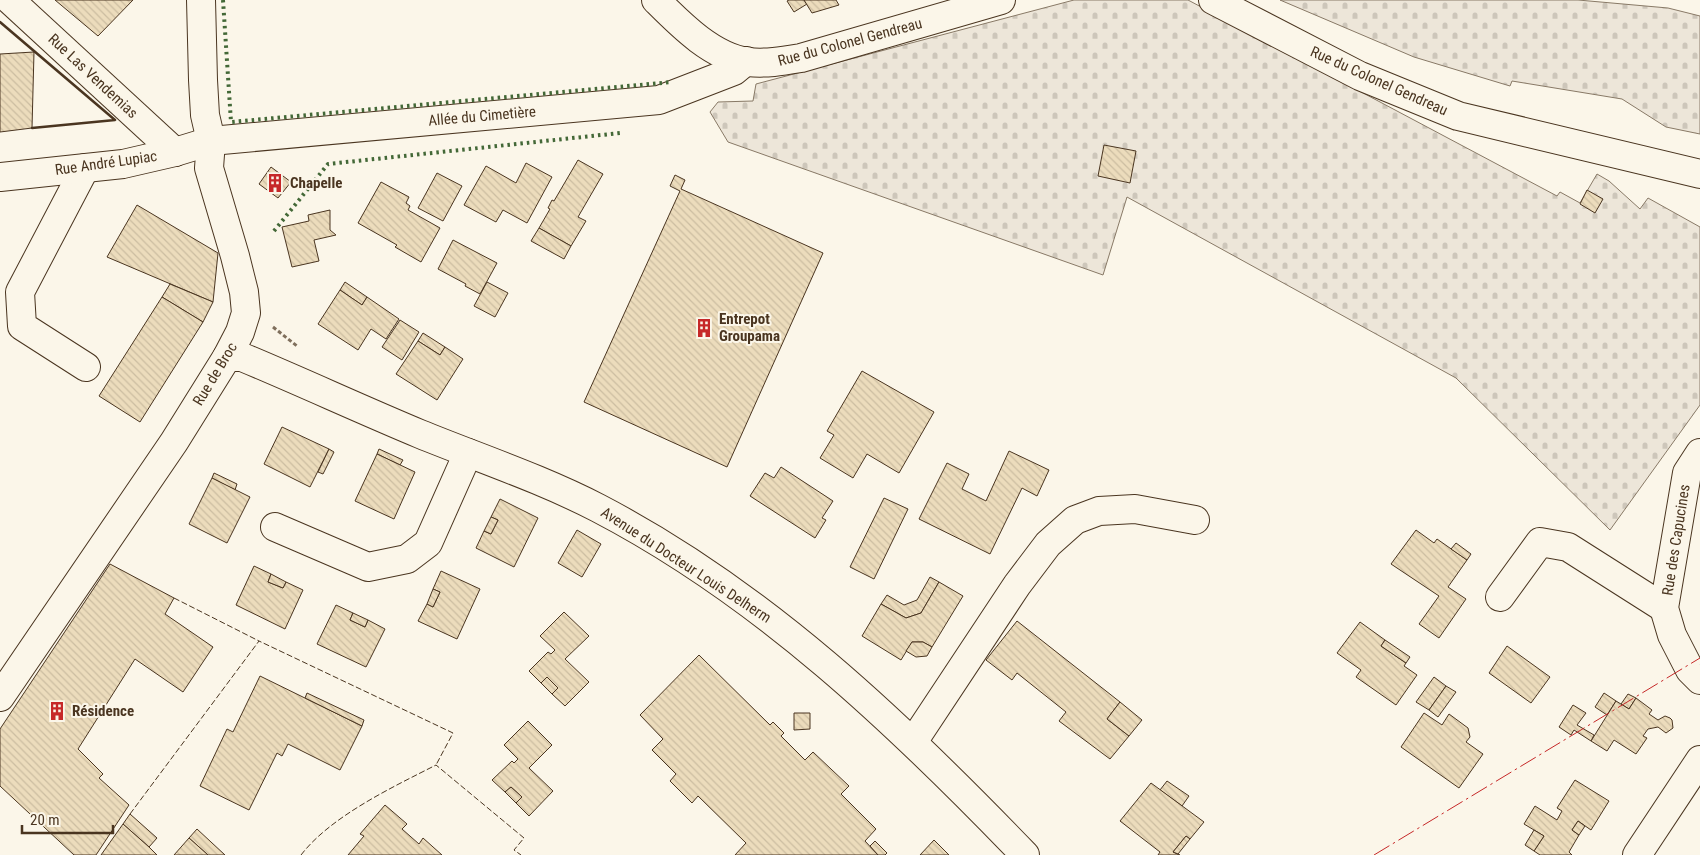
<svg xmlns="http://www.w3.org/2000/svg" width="1700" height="855" font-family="'Roboto Condensed',sans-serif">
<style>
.cemetery{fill:url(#cemetery-stones);stroke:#887966}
.building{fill:url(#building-back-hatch);stroke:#4a3520}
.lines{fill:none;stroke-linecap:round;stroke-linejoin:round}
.minor-casing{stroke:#4a3520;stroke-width:30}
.path{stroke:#7f6f5c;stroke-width:3;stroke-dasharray:4 2.5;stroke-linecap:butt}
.minor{stroke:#fbf6e9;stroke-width:28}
.hedge{stroke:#436837;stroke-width:4;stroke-dasharray:2.5 4;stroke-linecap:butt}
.fence{stroke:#4a3520;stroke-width:1;stroke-dasharray:6 2.5;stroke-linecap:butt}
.wall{stroke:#4a3520;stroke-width:2.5}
.power{stroke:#c62828;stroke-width:1;stroke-dasharray:18 4 2.5 4;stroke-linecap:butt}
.labels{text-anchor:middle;stroke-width:4;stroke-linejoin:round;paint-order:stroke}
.street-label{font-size:15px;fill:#4a3520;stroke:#fbf6e9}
.poi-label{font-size:15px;font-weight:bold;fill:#4a3520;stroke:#fbf6e9;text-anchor:start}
</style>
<defs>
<pattern id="cemetery-stones" width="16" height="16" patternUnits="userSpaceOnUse" patternTransform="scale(1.25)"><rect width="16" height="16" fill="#ede6d9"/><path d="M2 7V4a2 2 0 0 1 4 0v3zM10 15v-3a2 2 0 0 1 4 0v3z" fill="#cdc6ba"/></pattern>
<pattern id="building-back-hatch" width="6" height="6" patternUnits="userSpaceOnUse" patternTransform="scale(1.25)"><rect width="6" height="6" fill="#ecdcbc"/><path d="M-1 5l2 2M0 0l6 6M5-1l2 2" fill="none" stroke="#ccbda1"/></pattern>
</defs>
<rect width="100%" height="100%" fill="#fbf6e9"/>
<g class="cemetery">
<polygon points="1074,0 1188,0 1557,196 1560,192 1580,203 1597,174 1609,181 1640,209 1648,198 1700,227 1700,405 1610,530 1456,378 1127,197 1103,275 728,142 710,112 718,102 753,101 756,84"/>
<polygon points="1280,0 1578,0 1668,8 1700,16 1700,134 1666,127 1622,99 1512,81 1510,86 1414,57"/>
</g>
<g class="building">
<polygon points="55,0 133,0 98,36"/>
<polygon points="789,0 804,0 807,4 794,12 787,1"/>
<polygon points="804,0 836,0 839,5 812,13"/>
<polygon points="34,52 32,128 0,132 0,54"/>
<polygon points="1104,145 1136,151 1130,183 1098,176"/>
<polygon points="578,160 603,174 578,217 586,221 571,246 539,228 550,209 548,208 552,200 554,201"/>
<polygon points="526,163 552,177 527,223 503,210 496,222 464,205 486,166 516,183"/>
<polygon points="271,167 291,182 278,198 259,184"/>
<polygon points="437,173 462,186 443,221 418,208"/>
<polygon points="675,175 685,180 681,189 823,253 727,467 584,402 680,191 670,186"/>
<polygon points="381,182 409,197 406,203 410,206 408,210 440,228 421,262 395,247 397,245 358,223"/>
<polygon points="1587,190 1603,199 1595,213 1580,204"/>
<polygon points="137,205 218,253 213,302 107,257"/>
<polygon points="330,210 330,230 336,235 314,240 319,261 292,267 282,227 309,221 308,215"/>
<polygon points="539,228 571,246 564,259 531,241"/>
<polygon points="453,240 497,263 480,294 465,286 466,284 438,269"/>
<polygon points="345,282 367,297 362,305 340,290"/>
<polygon points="487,282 508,293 495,317 474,306"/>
<polygon points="170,284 213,302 203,322 162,297"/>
<polygon points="340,290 362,305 367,297 399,319 386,339 371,329 358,350 318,324"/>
<polygon points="162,297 203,322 140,422 99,396"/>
<polygon points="400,320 419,332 402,360 382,347"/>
<polygon points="423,333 445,347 440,355 418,341"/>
<polygon points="418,341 440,355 445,347 463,359 437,400 396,374"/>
<polygon points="862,371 934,412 899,473 867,454 853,478 820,458 834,435 827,431"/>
<polygon points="282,427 329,449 310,487 264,464"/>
<polygon points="329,449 334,452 323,474 318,472"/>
<polygon points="379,449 403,460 400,465 377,454"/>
<polygon points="1009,451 1049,470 1037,496 1022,488 990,554 919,519 947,463 969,474 962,489 986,501"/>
<polygon points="377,454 415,472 394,519 355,501"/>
<polygon points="781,467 833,501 822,518 826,520 815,538 750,496 765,473 774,478"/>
<polygon points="214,473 237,484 235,490 212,478"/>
<polygon points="212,478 250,497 227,543 189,524"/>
<polygon points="884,498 908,509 874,579 850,567"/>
<polygon points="500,499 538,518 514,567 476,548 484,531 491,534 498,520 491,517"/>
<polygon points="491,517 498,520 491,534 484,531"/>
<polygon points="577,530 601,544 582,577 558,563"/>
<polygon points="1416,530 1434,543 1437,539 1467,560 1448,587 1466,599 1439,638 1419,624 1439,596 1391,564"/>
<polygon points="1456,543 1471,554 1467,560 1451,549"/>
<polygon points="110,564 174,598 165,614 213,647 183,692 135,659 78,749 103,774 99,778 129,805 96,855 74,855 0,786 0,729"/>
<polygon points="254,566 271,574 268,582 283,588 286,582 303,590 285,629 236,605"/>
<polygon points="441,571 480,589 457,639 418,621 427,604 433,607 440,592 433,589"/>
<polygon points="271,574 286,582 283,588 268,582"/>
<polygon points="930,577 939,582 921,613 906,618 881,604 887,595 904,605 917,600"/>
<polygon points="939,582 963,596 932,647 923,642 912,642 901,660 862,636 881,604 906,618 921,613"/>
<polygon points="433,589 440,592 433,607 427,604"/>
<polygon points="336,605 353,613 350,620 365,627 368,620 385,629 366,667 317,644"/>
<polygon points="564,612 589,636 565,659 589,682 565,706 552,694 558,688 547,677 541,683 529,671 548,652 551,654 555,650 540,636"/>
<polygon points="353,613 368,620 365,627 350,620"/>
<polygon points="1017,621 1120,702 1107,719 1129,736 1110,759 1059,721 1066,712 1017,673 1012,680 986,660"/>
<polygon points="1360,622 1385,640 1381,646 1406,663 1404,666 1417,675 1396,705 1356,677 1361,670 1337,653"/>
<polygon points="1385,640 1410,657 1406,663 1381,646"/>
<polygon points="912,642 923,642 932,647 927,656 916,657 906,651"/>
<polygon points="1507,646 1550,677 1531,703 1489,673"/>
<polygon points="699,655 770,725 773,722 784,733 781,736 805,760 813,752 849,786 841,794 876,829 865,841 878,855 735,855 746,843 698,796 692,803 670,781 676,774 652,750 663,739 640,715"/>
<polygon points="260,676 362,726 340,770 288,744 282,756 277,753 249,810 200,786 227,729 233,732"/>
<polygon points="547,677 558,688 552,694 541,683"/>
<polygon points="1434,677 1446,686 1429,710 1416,702"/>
<polygon points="1446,686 1456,692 1438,717 1429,710"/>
<polygon points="307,693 364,720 362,726 305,698"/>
<polygon points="1604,693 1616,701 1607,715 1595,707"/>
<polygon points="1628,694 1636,698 1629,709 1621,704"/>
<polygon points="1636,698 1652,710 1649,714 1658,720 1665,716 1670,718 1672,720 1673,728 1666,733 1658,727 1648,729 1643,736 1647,738 1636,754 1614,740 1607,751 1591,741 1616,701 1629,709"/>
<polygon points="1120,702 1142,720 1129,736 1107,719"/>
<polygon points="1573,705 1586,713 1577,725 1594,735 1591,741 1574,730 1571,735 1559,727"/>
<polygon points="794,713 810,713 810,729 794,730"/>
<polygon points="1424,713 1442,725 1449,714 1468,728 1470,737 1466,742 1483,754 1459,788 1401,747"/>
<polygon points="528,721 552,745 529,768 553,791 529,816 516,803 522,797 511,787 505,792 492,780 512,761 514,763 518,759 504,745"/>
<polygon points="1575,780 1609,801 1591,830 1578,821 1572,830 1579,835 1569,852 1572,855 1540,855 1534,851 1544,836 1524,824 1535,806 1557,820 1562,811 1557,808"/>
<polygon points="1167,781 1189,796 1182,806 1160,790"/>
<polygon points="1151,783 1204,822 1190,839 1186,836 1173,852 1180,855 1158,855 1160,852 1120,821"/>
<polygon points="511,787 522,797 516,803 505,792"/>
<polygon points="385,805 407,824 402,829 419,844 423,838 442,855 348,855 364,836 360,834"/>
<polygon points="130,814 157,838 149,847 123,824"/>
<polygon points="1578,821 1585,826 1579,835 1572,830"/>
<polygon points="123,824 149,847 157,855 101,855"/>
<polygon points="197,829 225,855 208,855 189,838"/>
<polygon points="1534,830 1544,836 1534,851 1525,845"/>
<polygon points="1186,836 1190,839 1178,854 1173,852"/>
<polygon points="189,838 208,855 174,855"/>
<polygon points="934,840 949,855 920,855"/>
<polygon points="875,841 887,853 885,855 878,855 870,846"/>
</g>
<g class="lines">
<g class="minor-casing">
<g id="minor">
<polyline points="10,0 175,152"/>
<path d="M 656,0 C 680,24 712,57 748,62 C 766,64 783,61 801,58 L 1001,0"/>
<polyline points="1213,0 1360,76 1458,116 1700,174"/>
<polyline points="85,168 20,292 22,326 86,367"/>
<polyline points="0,177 123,164 175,152 211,141 659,100 734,71 746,61"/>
<path d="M 227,357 L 242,357 C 302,382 360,409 420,434 C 479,458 542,479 598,508 C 763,594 898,723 1025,855"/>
<polyline points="1700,453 1687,473 1664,608 1672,635 1690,670 1700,680"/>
<polyline points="275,527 368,567 407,559 428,543 468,453"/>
<polyline points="1500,597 1540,542 1568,547 1664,608"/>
<polyline points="0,697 174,442 227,357 240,332 246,313 244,292 235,256 209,168 211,141 205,115 203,80 201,0"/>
<polyline points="913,742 1017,585 1048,544 1075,520 1099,511 1135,509 1195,520"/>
<polyline points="1637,855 1700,760"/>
</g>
</g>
<polyline class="path" points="273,327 297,346"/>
<use href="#minor" class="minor"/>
<g class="hedge">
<polyline points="223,0 231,122 672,82"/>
<polyline points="274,231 328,164 620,133"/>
</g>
<g class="fence">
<polyline points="174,598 259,641"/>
<polyline points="130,814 259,641 453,733 436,765"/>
<path d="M 301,855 C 331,816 393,787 436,765 L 524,838 L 514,850 L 521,855"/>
</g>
<polyline class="wall" points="0,22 115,120 32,128"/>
<polyline class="power" points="1374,855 1700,658"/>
</g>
<defs>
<g id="building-bare" transform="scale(1.5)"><path d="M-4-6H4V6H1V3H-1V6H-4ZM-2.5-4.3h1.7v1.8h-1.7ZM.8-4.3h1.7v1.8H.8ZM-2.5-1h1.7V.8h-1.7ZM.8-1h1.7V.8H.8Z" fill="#c62828" stroke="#fbf6e9" stroke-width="2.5" paint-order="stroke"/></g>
</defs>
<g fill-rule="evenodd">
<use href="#building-bare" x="275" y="183"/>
<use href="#building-bare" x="704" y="328"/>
<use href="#building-bare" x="57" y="711"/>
</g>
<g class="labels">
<g class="street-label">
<text transform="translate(850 42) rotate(-15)" y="5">Rue du Colonel Gendreau</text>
<text transform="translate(93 76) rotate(43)" y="5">Rue Las Vendemias</text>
<text transform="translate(1379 81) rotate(24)" y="5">Rue du Colonel Gendreau</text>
<text transform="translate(482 116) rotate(-5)" y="5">Allée du Cimetière</text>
<text transform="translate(106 163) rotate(-8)" y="5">Rue André Lupiac</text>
<text transform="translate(215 374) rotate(-59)" y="5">Rue de Broc</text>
<text transform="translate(1676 540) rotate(-81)" y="5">Rue des Capucines</text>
<text transform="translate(686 565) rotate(33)" y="5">Avenue du Docteur Louis Delherm</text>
</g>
<g class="poi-label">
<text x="290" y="188">Chapelle</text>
<text x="719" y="324">Entrepot<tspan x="719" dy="17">Groupama</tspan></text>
<text x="72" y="716">Résidence</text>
</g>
</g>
<path d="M22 825v8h91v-8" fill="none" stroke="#4a3520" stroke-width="2.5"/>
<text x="30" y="825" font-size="15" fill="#4a3520" stroke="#fbf6e9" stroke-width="4" paint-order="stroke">20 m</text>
</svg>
